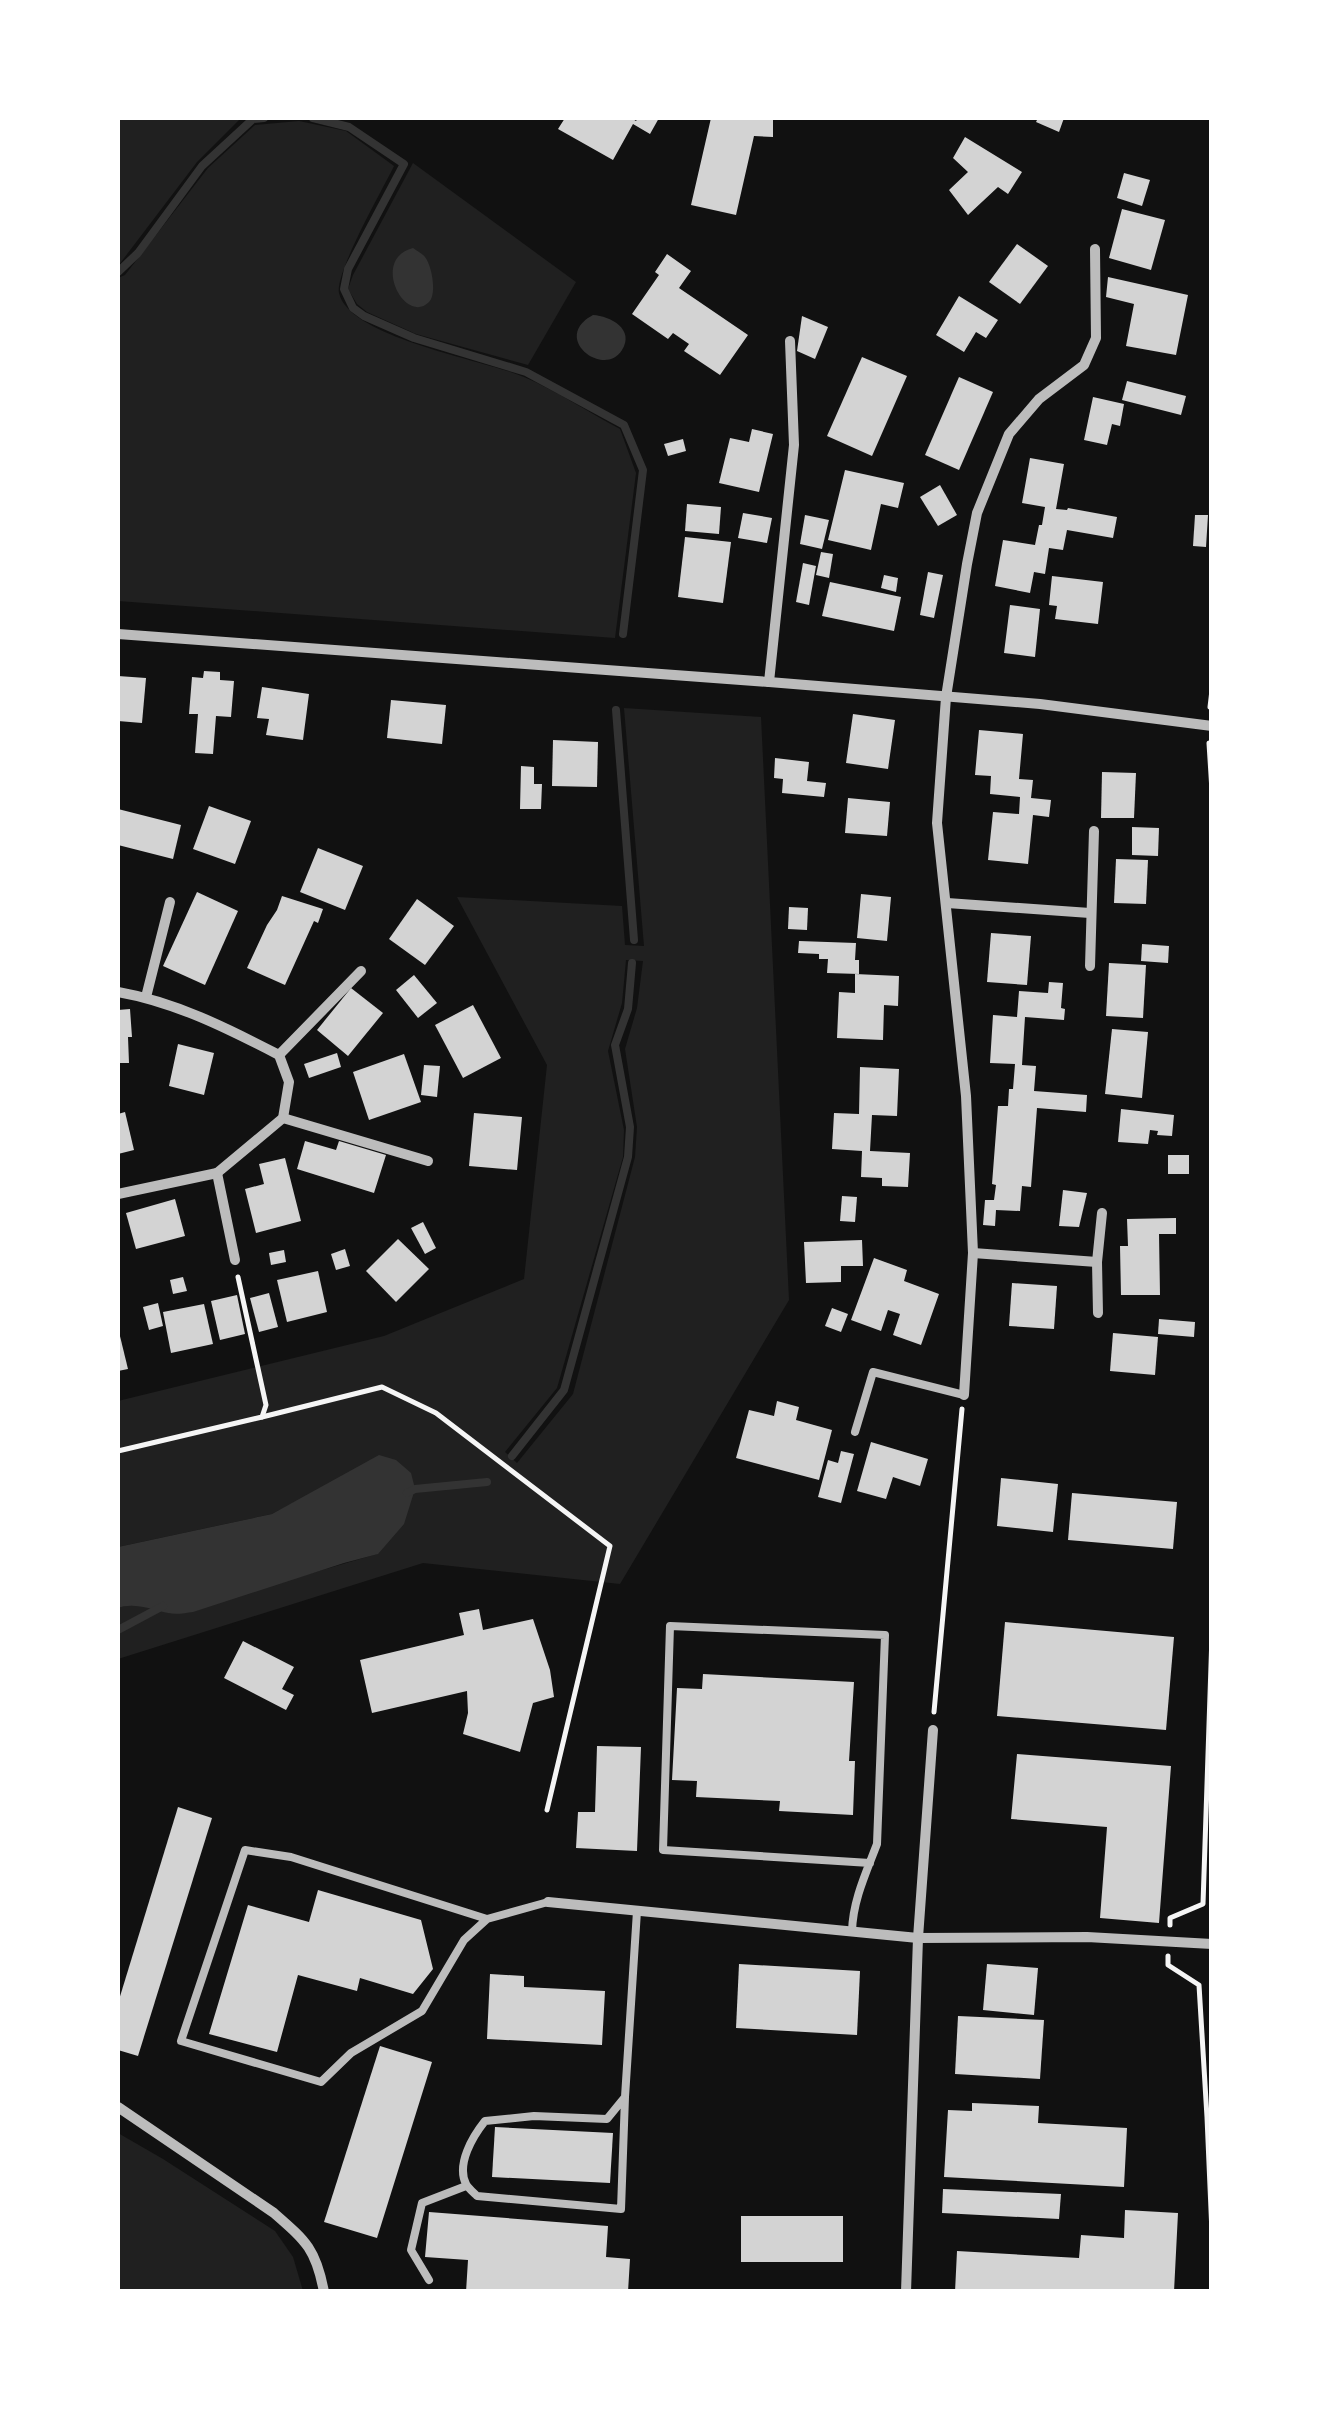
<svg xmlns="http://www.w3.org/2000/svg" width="1329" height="2409" font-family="Poppins,sans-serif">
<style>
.green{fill:#202020;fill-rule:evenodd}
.water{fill:#333}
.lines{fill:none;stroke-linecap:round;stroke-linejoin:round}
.stream{stroke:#333;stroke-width:8}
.building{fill:#d3d3d3}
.path{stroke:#f5f5f5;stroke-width:5}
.service{stroke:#bcbcbc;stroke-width:8}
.minor{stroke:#bcbcbc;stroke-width:10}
</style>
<rect width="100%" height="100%" fill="#111"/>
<g class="green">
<polygon points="118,118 241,118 197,162 118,266"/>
<path d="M 299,121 L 346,131 L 394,166 C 383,189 335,272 339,293 C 349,338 485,360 524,377 C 557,391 588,412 620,429 L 636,473 L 615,638 L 118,601 L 118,278 L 125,275 L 208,168 L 255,125 Z"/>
<polygon points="413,163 576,282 528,365 416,334 367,312 357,304 348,289 353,275"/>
<path d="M 624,708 L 761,717 L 789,1300 L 620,1584 L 423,1563 L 118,1659 L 118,1608 C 133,1601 156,1609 172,1614 L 377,1554 L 307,1496 L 272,1514 L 118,1547 L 118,1401 L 384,1336 L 524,1279 L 547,1065 L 457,897 L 622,906 L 625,945 L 644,946 ZM 626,960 L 643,961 L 637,1008 L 625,1049 L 637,1127 L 635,1157 L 573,1394 L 517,1463 L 505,1452 L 557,1388 L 623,1157 L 624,1130 L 608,1051 L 622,1003 Z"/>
<polygon points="118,2133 163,2159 275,2231 293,2257 303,2291 118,2291"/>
</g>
<g class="water">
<path d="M 413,248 C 417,251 423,254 425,257 C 432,266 437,294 429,302 C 405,326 370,259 413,248 Z"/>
<path d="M 593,315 C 610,316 635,329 622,350 C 604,379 550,338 593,315 Z"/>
<path d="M 379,1455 L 396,1460 L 411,1473 L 415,1489 L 404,1524 L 378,1554 L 344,1563 L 193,1612 C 185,1613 176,1615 168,1613 C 151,1609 133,1602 118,1608 L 118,1547 L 272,1514 Z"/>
</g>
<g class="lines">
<g class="stream">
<polyline points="313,118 349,127 404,164 348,269 344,289 353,308 364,316 414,338 526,372 624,425 643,470 623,634"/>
<polyline points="118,272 138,253 202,166 253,119 264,118"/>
<polyline points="616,710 634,940"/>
<polyline points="512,1456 564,1390 628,1157 630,1127 615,1045 628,1009 632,963"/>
<polyline points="407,1493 415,1489 487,1482"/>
<polyline points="118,1630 163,1606"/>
</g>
</g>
<g class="building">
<polygon points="565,118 631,118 636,121 638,118 659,118 650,134 633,124 613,160 558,129"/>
<polygon points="711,118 773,118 773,137 754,136 736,215 691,205"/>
<polygon points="1038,118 1064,118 1059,132 1036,122"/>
<polygon points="965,137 1022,172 1008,194 998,187 968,215 949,190 968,172 953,158"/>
<polygon points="1124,173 1150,180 1142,206 1117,198"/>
<polygon points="1122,209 1165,220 1151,270 1109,258"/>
<polygon points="1017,244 1048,266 1020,304 989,282"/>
<polygon points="667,254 691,271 679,288 748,335 720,375 684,351 689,344 673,333 668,339 632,314 659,275 655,272"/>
<polygon points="1108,277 1188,295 1176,355 1126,346 1134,304 1106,297"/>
<polygon points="959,296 998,320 986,338 976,332 964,352 936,335"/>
<polygon points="802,316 828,327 815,359 797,351"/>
<polygon points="862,357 907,376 872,456 827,436"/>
<polygon points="959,377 993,392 959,470 925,455"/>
<polygon points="1127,381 1186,396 1181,415 1122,400"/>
<polygon points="1093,397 1124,404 1120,426 1112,424 1107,445 1084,440"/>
<polygon points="752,429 773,434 759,492 719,483 730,438 749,442"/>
<polygon points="683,439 686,451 668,456 664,444"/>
<polygon points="1030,458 1064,464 1056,509 1067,510 1068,508 1117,517 1113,538 1067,530 1063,550 1049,548 1045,574 1034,572 1030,593 995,586 1003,540 1035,545 1039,525 1042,525 1045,507 1022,503"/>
<polygon points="845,470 904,483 898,508 881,504 871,550 828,540"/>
<polygon points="940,485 957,515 938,526 920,497"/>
<polygon points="687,504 721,507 719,534 685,531"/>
<polygon points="743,513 772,518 767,543 738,538"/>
<polygon points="805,515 829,520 822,549 800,544"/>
<polygon points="1195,515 1208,515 1206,547 1193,546"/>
<polygon points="685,537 731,542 723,603 678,597"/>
<polygon points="821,552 833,554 829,578 816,575"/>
<polygon points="803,563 816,566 809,605 796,602"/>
<polygon points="928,572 943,575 934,618 920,615"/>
<polygon points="884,575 898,578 896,592 881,588"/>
<polygon points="1052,576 1103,582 1098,624 1055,619 1057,606 1049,605"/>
<polygon points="830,582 901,597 894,631 822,616"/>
<polygon points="1010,605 1040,609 1035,657 1004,653"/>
<polygon points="204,671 220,672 220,680 234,681 231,717 216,716 213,754 195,753 198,714 189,714 192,677 203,678"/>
<polygon points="118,676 146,678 142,723 118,721"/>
<polygon points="262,687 309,694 303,740 266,735 269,719 257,718"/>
<polygon points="391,700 446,705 442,744 387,738"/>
<polygon points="853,714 895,720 888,769 846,763"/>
<polygon points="979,730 1023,734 1019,779 1033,780 1031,798 1051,800 1049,817 1033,815 1028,864 988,860 993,812 1019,814 1020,797 990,794 991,776 975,775"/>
<polygon points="553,740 598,742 597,787 552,786"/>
<polygon points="775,758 809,762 807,781 826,783 824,797 782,793 783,779 774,778"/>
<polygon points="521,766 534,767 534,784 542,784 541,809 520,809"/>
<polygon points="1102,772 1136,773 1134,818 1101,818"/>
<polygon points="848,798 890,802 887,836 845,833"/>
<polygon points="209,806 251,821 235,864 193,849"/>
<polygon points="118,809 181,825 173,859 118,845"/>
<polygon points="1132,827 1159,828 1158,856 1132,855"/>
<polygon points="318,848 363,866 345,910 300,892"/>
<polygon points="1116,859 1148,860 1146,904 1114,903"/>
<polygon points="197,892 238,911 205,985 163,966"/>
<polygon points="861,894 891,897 887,941 857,938"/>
<polygon points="282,896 323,909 318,923 314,921 285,985 247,968 267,925 277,910"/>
<polygon points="417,899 454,926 425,965 389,939"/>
<polygon points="789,907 808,908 807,930 788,929"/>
<polygon points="991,933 1031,936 1027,985 987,982"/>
<polygon points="799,941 856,943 855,960 859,960 859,974 827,973 828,959 819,959 819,954 798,953"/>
<polygon points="1142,944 1169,946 1168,963 1141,961"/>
<polygon points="1109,963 1146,965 1143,1018 1106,1016"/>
<polygon points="855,974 899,976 898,1006 884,1005 883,1040 837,1038 839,992 855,993"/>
<polygon points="414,975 437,1003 418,1018 396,990"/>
<polygon points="1049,982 1063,983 1061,1008 1065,1009 1064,1020 1025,1017 1022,1065 1036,1066 1034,1091 1087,1095 1086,1112 1037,1108 1031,1187 1022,1186 1020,1211 996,1210 995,1226 983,1225 985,1200 994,1200 996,1185 992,1184 998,1106 1008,1106 1009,1089 1013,1089 1015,1064 990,1063 993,1015 1017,1017 1019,991 1048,993"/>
<polygon points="351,988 383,1013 348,1056 317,1030"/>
<polygon points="473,1005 501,1058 463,1078 435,1025"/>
<polygon points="130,1009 132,1037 128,1037 129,1063 118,1063 118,1010"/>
<polygon points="1112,1029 1148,1032 1142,1098 1105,1094"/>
<polygon points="178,1044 214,1053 204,1095 169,1086"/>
<polygon points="337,1053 341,1067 309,1078 304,1064"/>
<polygon points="404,1054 421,1102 369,1120 353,1072"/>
<polygon points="424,1065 440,1066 437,1097 421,1095"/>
<polygon points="860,1067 899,1069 897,1116 872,1115 870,1151 910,1153 908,1187 882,1186 882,1178 861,1177 862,1151 832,1149 834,1113 859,1114"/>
<polygon points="1121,1109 1174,1115 1172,1136 1157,1135 1158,1131 1150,1130 1148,1144 1118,1142"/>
<polygon points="125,1112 134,1150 118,1154 118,1114"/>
<polygon points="474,1113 522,1117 517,1170 469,1166"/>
<polygon points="305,1141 336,1150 339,1141 386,1155 374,1193 297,1169"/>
<rect x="1168" y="1155" width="21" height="19"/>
<polygon points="285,1158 301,1221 256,1233 245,1189 264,1184 259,1164"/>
<polygon points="1063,1190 1087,1193 1079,1227 1059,1226"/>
<polygon points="842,1196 857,1197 855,1222 840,1221"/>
<polygon points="175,1199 185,1236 136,1249 126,1213"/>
<polygon points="1176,1218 1176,1234 1159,1234 1160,1295 1121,1295 1120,1246 1128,1246 1127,1219"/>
<polygon points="423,1222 436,1248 425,1254 411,1228"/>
<polygon points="398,1239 429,1269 396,1302 366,1271"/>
<polygon points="862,1240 863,1266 841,1266 841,1282 806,1283 804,1242"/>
<polygon points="345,1249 350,1266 336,1270 331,1254"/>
<polygon points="284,1250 286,1262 271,1265 269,1253"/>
<polygon points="874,1258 907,1270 904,1281 939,1294 921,1345 893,1335 900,1314 888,1310 881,1331 851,1320"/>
<polygon points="318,1271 327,1312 287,1322 277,1280"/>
<polygon points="183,1277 187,1291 173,1294 170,1280"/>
<polygon points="1012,1283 1057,1286 1054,1329 1009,1326"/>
<polygon points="269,1293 278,1327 259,1332 250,1298"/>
<polygon points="237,1295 245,1334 220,1340 211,1301"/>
<polygon points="158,1303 163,1326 149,1330 143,1307"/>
<polygon points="204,1304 213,1344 171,1353 163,1312"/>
<polygon points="832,1308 848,1314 841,1332 825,1326"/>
<polygon points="1159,1319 1195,1322 1194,1337 1158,1334"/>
<polygon points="118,1328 128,1369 118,1371"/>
<polygon points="1113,1333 1158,1337 1155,1375 1110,1371"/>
<polygon points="777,1401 799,1407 796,1420 832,1430 819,1480 736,1458 749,1410 774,1416"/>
<polygon points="871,1442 928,1459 920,1486 893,1477 886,1499 857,1491"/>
<polygon points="841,1451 854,1454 841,1503 818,1497 828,1460 838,1463"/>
<polygon points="1001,1478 1058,1484 1053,1532 997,1526"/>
<polygon points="1072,1493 1177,1502 1173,1549 1068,1540"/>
<polygon points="479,1609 483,1630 533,1619 550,1670 554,1697 533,1703 520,1752 463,1734 468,1713 467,1691 372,1713 360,1660 464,1635 459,1613"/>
<polygon points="1005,1622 1174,1637 1166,1730 997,1716"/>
<polygon points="243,1641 294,1667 282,1689 294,1695 286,1710 224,1678"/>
<polygon points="703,1674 854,1682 849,1761 855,1761 853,1815 779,1811 780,1801 696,1797 697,1781 672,1780 677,1688 702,1689"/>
<polygon points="597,1746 641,1747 637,1851 576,1848 578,1812 595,1812"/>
<polygon points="1017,1754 1171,1766 1159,1923 1100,1918 1107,1827 1011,1819"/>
<polygon points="178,1807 212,1818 138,2056 118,2050 118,2003"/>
<polygon points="318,1890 421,1920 433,1969 413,1994 360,1978 357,1991 298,1975 277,2052 209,2034 248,1905 309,1922"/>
<polygon points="739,1964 860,1971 857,2035 736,2028"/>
<polygon points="987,1964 1038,1968 1034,2015 983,2010"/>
<polygon points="490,1974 524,1976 524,1987 605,1991 602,2045 487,2039"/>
<polygon points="958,2016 1044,2020 1040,2079 955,2074"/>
<polygon points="380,2046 432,2062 377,2238 324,2222"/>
<polygon points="972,2103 1039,2106 1038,2123 1127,2128 1124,2187 944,2177 948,2110 972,2111"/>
<polygon points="495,2127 613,2133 610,2183 492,2177"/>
<polygon points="943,2189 1061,2194 1059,2219 942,2213"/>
<polygon points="1125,2210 1178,2213 1174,2292 955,2292 957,2251 1079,2258 1081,2235 1124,2238"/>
<polygon points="429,2212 608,2226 606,2257 630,2259 628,2292 466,2292 468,2260 425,2257"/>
<rect x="741" y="2216" width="102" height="46"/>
</g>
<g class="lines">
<g class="path">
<polyline points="1210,707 1212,690"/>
<polyline points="1209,743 1212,791"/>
<polyline points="262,1417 382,1387 436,1413 610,1546 547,1810"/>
<polyline points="118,1451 262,1417 266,1405 238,1277"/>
<polyline points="934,1712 962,1409"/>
<polyline points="1170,1925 1170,1918 1203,1904 1212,1635"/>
<polyline points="1168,1956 1168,1965 1199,1985 1207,2117 1212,2233"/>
</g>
<g class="service">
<polyline points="855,1432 873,1372 964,1395"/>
<polyline points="487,1919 291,1857 245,1850 181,2041 321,2082 351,2053 422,2011 464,1940 487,1919 548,1902"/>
<path d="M 852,1931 C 853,1900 866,1873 877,1844 L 885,1635 L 670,1626 L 663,1850 L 870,1863"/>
<path d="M 625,2097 L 621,2209 L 477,2196 C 474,2193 468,2188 466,2184 C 456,2164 473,2136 485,2121 L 534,2116 L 607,2119 L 625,2097 L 637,1911"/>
<polyline points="429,2280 411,2250 422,2203 466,2186"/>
</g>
<g class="minor">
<polyline points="118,634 769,682 1040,704 1212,726"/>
<polyline points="769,682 794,445 790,341"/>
<polyline points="947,903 1090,913"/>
<polyline points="1090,966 1094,831"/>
<path d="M 118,992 C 175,1002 227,1028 279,1055 L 289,1082 L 283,1118 L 217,1173 L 118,1194"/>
<polyline points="146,997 170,902"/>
<polyline points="279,1055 361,971"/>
<polyline points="283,1118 428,1161"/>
<polyline points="217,1173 235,1260"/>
<polyline points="973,1253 1097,1262"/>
<polyline points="1098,1313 1097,1262 1102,1213"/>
<polyline points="964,1395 973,1253 966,1096 937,823 946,697 967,564 977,513 1009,434 1039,399 1084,365 1096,338 1095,249"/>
<polyline points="548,1902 918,1938 1087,1937 1212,1944"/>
<path d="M 118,2107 L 274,2213 C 306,2241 316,2249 324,2292"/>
<polyline points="906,2292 918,1938 933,1730"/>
</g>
</g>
<rect width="1329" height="2409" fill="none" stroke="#ffffff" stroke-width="240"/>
</svg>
